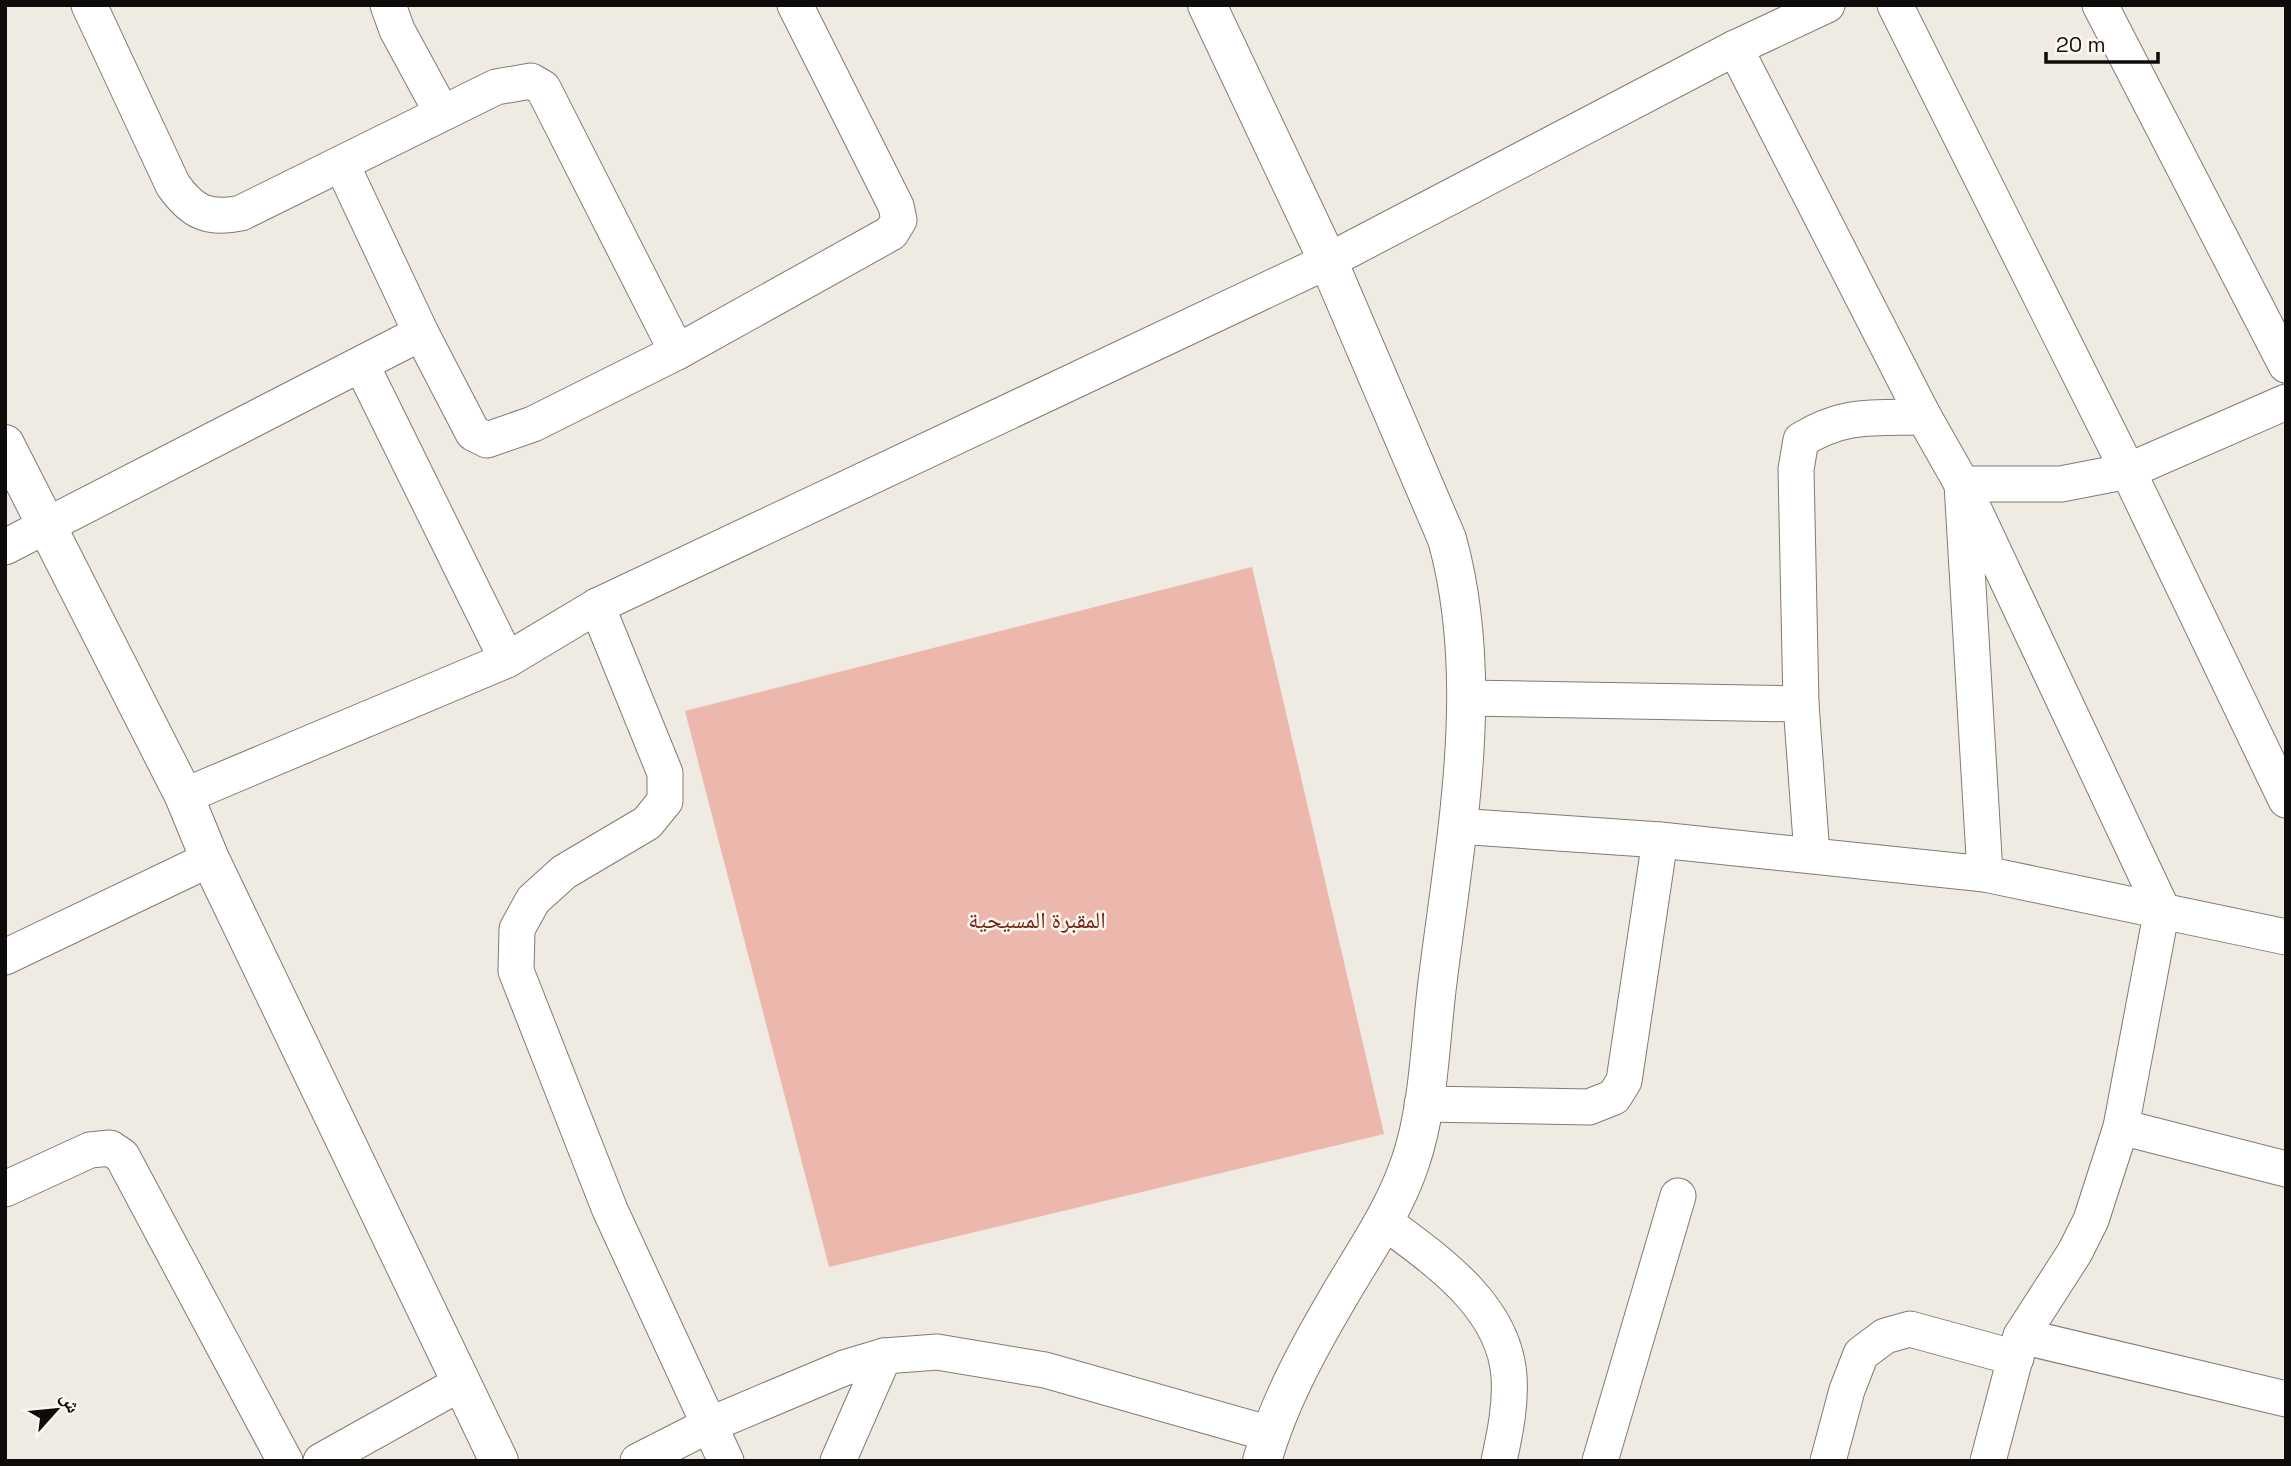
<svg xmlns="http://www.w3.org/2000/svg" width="2291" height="1466" font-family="'Space Grotesk','Noto Naskh Arabic',sans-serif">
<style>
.green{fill:#ecb8ae}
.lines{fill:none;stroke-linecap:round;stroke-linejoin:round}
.street-casing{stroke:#807b74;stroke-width:37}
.secondary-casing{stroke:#807b74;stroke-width:40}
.street{stroke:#fff;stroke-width:35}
.secondary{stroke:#fff;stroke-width:38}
.labels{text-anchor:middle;stroke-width:5;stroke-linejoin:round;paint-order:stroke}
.park-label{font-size:23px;fill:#712116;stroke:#fdf7ef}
</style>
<rect width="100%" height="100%" fill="#efeae2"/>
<polygon class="green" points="1252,567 1384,1134 829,1267 685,711"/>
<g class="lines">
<g class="street-casing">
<g id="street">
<path d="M 89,5 L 173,185 C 192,212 208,220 241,213 L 496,87 L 531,81 L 543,88 L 677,352"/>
<polyline points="388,5 397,30 442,113"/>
<polyline points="1895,5 2128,471 2286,800"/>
<polyline points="2100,5 2286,365"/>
<polyline points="1735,48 1924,417 1962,484 2162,909 2121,1127 2286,1169"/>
<polyline points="421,333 473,433 487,440 533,424 677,352 891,233 899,220 896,206 795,5"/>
<polyline points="362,366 507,660"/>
<polyline points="5,547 421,333 342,165"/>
<polyline points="597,606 665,773 665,801 647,823 564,872 533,900 517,929 516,971 610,1210 726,1461"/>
<polyline points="1466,698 1801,704"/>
<polyline points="184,796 507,660 597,606 1328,261 1735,48 1827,5"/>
<polyline points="1457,826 1660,840 1985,874 2286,937"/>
<path d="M 1812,855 L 1801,704 L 1796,469 L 1801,440 C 1845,413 1874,418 1924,417"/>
<polyline points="1985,874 1962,484 2061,484 2128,471 2286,402"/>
<polyline points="5,957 210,859"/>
<polyline points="1422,1104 1589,1107 1614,1097 1624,1081 1660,840"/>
<polyline points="5,1189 90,1150 110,1148 122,1156 285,1461"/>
<path d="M 1385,1222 C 1436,1260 1504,1306 1509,1376 C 1511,1405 1505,1433 1499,1461"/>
<polyline points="2021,1336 2075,1252 2091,1220 2121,1127"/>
<polyline points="321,1461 461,1383"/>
<polyline points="638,1461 709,1425 844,1368 884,1356 937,1352 1045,1370 1270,1434"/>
<polyline points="838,1461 884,1356"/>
<polyline points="1600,1461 1678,1196"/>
<polyline points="1828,1461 1847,1390 1861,1354 1885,1336 1910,1329 2016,1358"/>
<polyline points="1988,1461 2021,1336 2286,1399"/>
</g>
</g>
<g class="secondary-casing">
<g id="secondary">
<path d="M 1207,5 L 1328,261 L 1447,539 C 1487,683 1455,840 1437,986 C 1430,1043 1429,1108 1410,1163 C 1393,1213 1364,1253 1338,1298 C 1308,1349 1278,1404 1262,1461"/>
<polyline points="5,444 184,796 210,859 499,1461"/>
</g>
</g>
<use href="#street" class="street"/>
<use href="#secondary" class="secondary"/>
</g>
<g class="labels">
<g class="park-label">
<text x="1037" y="928">المقبرة المسيحية</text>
</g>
</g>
<rect width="2291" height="1466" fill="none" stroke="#0e0c0a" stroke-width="14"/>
<g transform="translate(56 1410) rotate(63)" stroke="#fdf7ef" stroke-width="5" paint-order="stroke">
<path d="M0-5L12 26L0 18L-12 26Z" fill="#0e0c0a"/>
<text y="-10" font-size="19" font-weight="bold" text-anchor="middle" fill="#0e0c0a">ش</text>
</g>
<path d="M2046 52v10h112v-10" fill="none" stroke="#0e0c0a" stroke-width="3.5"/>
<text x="2056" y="52" font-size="21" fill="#0e0c0a" stroke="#fdf7ef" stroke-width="5" paint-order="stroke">20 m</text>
</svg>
